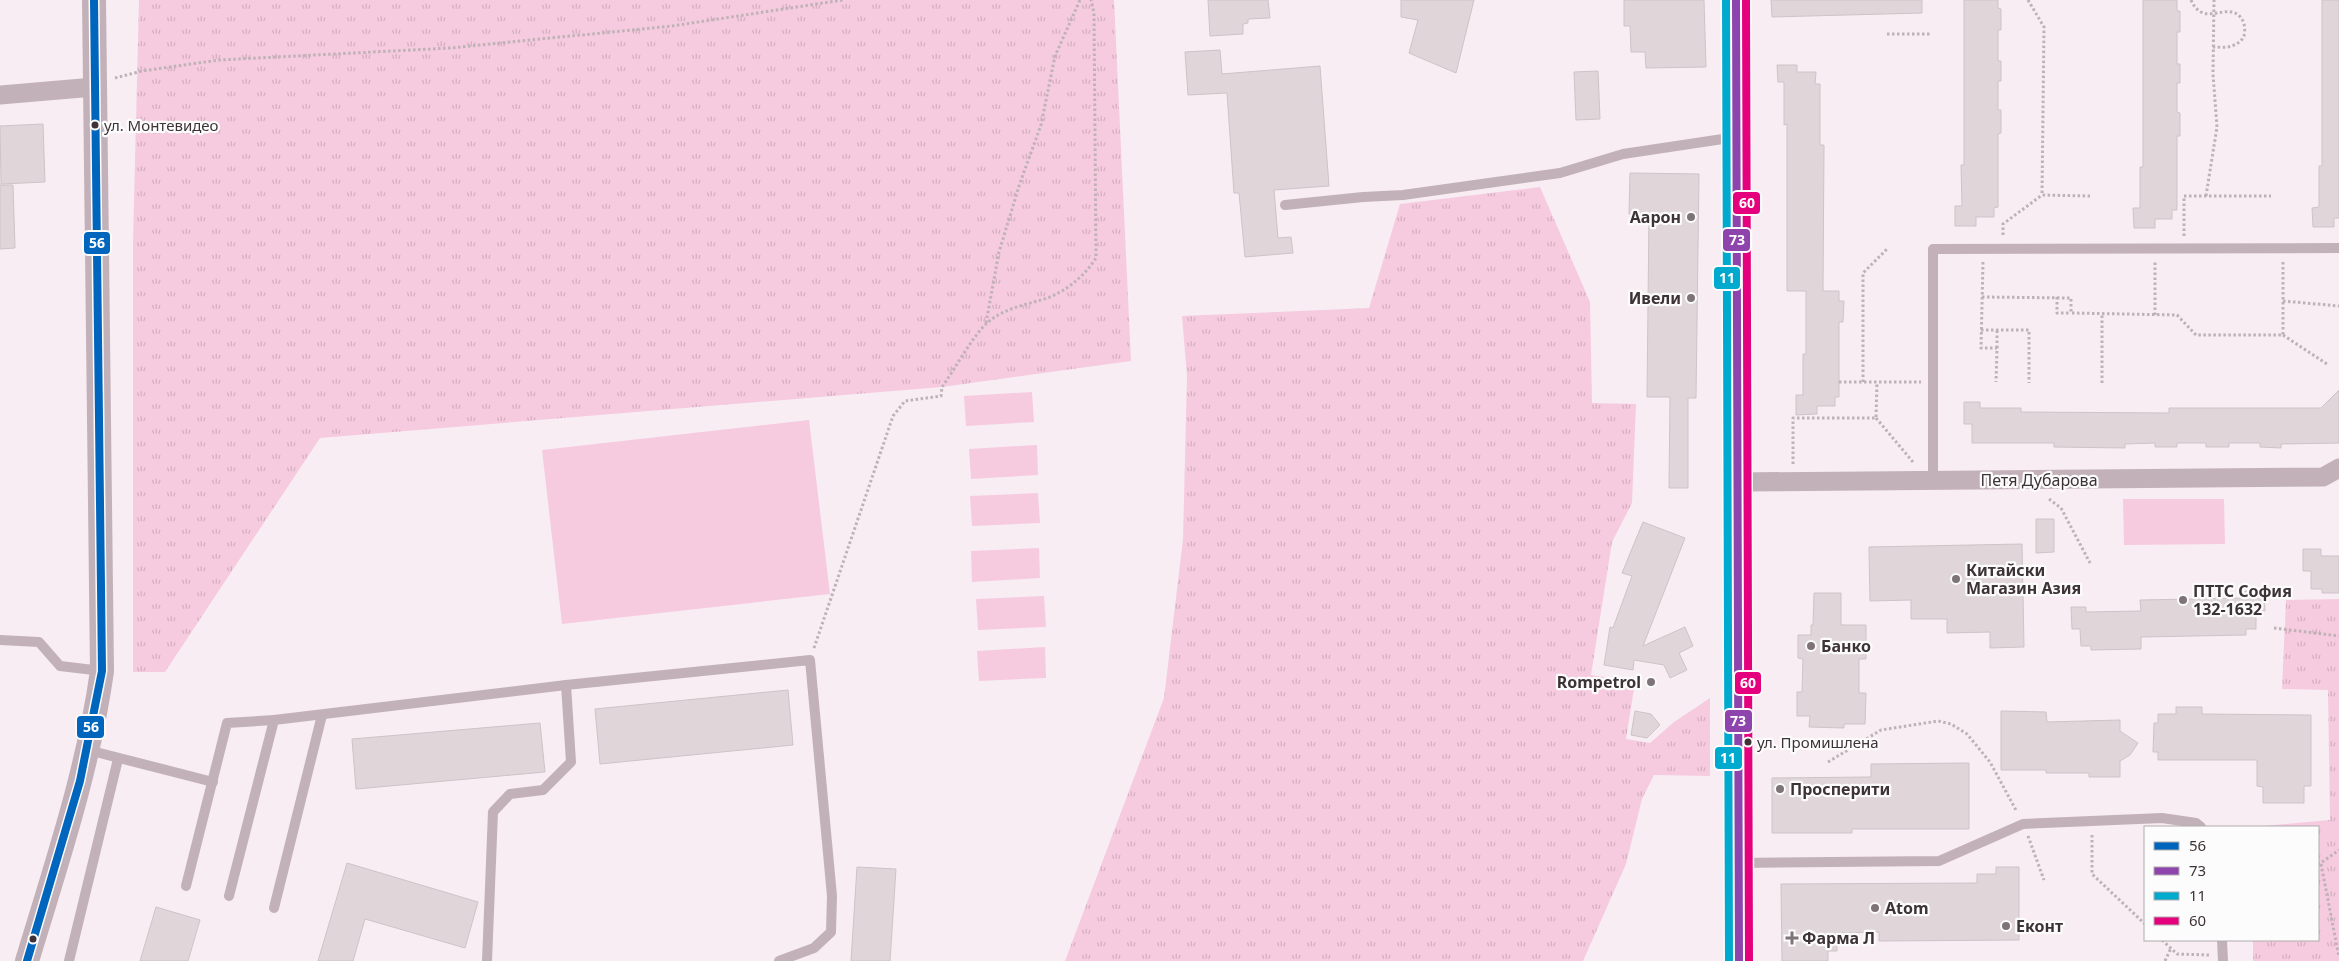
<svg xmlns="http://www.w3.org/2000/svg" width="2339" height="961" font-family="'Noto Sans',sans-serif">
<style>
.grass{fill:url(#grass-tufts)}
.green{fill:#f6cbdf}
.building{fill:#e0d6da;stroke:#cdc3c8}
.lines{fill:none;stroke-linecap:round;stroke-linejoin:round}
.path{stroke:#bfb2b7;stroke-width:3;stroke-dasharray:2.5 2.5;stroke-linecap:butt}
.service{stroke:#c3b1ba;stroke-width:10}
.minor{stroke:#c3b1ba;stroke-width:19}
.tertiary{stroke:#c3b1ba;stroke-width:24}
.bus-1-casing{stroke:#fcfcfc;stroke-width:11}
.bus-2-casing{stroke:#fcfcfc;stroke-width:11}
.bus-3-casing{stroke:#fcfcfc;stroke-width:11}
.bus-4-casing{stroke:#fcfcfc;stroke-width:11}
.bus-1{stroke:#0065bd;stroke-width:8}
.bus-2{stroke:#8e44ad;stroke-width:8}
.bus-3{stroke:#00a9ce;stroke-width:8}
.bus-4{stroke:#e5007d;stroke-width:8}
.bus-dot{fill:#3d3337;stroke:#fcfcfc;stroke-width:2}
.poi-dot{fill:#7e7478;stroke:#fcfcfc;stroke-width:2}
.labels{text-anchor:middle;stroke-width:4.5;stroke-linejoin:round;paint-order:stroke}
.bus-label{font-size:15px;fill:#3d3337;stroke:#fcfcfc;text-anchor:start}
.poi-label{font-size:16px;font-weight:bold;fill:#3d3337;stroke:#fcfcfc;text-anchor:start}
.street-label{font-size:16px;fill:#3d3337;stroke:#fcfcfc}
.line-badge{stroke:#fcfcfc;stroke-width:2}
.badge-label{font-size:14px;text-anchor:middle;font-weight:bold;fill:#fff}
</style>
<defs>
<pattern id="grass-tufts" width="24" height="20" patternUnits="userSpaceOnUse" patternTransform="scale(1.25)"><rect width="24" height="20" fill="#f6cbdf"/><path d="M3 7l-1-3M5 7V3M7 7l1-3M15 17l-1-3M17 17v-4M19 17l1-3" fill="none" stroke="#d4afc0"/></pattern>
</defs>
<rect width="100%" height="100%" fill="#f8edf2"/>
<g class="grass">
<polygon points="139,0 1114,0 1131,361 942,387 320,438 165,672 133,672 133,242"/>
<polygon points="1540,187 1590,302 1592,403 1636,404 1632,503 1612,542 1591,675 1635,682 1626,739 1650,743 1674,722 1710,698 1710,776 1654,775 1642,799 1626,864 1583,961 1065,961 1164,698 1183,539 1187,376 1182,316 1369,308 1400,204"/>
<polygon points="2339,599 2339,961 2253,961 2253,940 2318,940 2318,827 2252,827 2330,820 2328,690 2282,689 2286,600"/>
</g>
<g class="green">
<polygon points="1032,392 1034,422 966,426 964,396"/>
<polygon points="809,420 830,594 562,624 542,450"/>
<polygon points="1037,445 1038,475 971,479 969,449"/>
<polygon points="1038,493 1040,523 972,526 970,496"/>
<polygon points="2224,499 2225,544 2124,545 2123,499"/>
<polygon points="1039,548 1040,578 972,582 971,551"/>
<polygon points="1044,596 1046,627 978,630 976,599"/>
<polygon points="1045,647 1046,678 979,681 977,651"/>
</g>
<g class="building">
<polygon points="1208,0 1268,0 1270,18 1248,19 1248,23 1243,24 1243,34 1210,36"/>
<polygon points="1401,0 1474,0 1456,73 1409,53 1418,20 1401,17"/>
<polygon points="1624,0 1704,0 1706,67 1646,68 1645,52 1631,52 1630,26 1624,26"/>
<polygon points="1771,0 1922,0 1922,13 1772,17"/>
<polygon points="1964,0 1998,0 1998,8 2001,9 2001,30 1998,30 1998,61 2001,61 2001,81 1998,81 1998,110 2001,110 2001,133 1998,134 1998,207 1994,208 1994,217 1976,217 1976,226 1955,226 1955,206 1962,206 1961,165 1964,165"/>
<polygon points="2143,0 2177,0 2177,11 2180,11 2180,32 2177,32 2177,64 2180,64 2180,83 2177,83 2177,112 2180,113 2180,136 2177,136 2177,210 2172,210 2172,219 2155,219 2155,228 2134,228 2133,208 2140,208 2140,167 2143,167"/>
<polygon points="2322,0 2339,0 2339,218 2334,218 2334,227 2313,227 2312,208 2319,207 2319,166 2322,166"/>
<polygon points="1220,50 1222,74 1320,66 1329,186 1274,190 1278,238 1291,237 1293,253 1245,257 1239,193 1234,193 1227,93 1188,95 1185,52"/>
<polygon points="1777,65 1797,65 1797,72 1816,72 1815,84 1820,84 1820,145 1824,145 1823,291 1839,291 1839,301 1844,301 1843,322 1839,322 1839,397 1835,397 1835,406 1817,406 1817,414 1796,415 1796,395 1803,395 1803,354 1806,354 1806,291 1787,291 1787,124 1784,125 1784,82 1778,82"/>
<polygon points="1598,71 1600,119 1576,120 1574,72"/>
<polygon points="43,124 45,182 1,184 0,126"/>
<polygon points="1630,173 1699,174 1696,398 1688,398 1688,488 1669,488 1670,397 1647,397 1649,214 1629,214"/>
<polygon points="0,185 13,185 15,248 0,249"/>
<polygon points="2339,390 2339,443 2281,444 2281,448 2260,447 2260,443 2229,443 2229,447 2206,447 2206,443 2177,443 2177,447 2155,447 2155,443 2125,444 2125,448 2054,447 2054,443 1972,443 1972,424 1964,424 1964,402 1980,402 1980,408 2021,408 2021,412 2169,413 2169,408 2321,408"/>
<polygon points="2036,519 2054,519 2054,552 2036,553"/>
<polygon points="1643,522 1685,538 1643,646 1685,627 1693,646 1679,653 1687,670 1670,678 1664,665 1634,660 1633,670 1604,665 1610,627 1613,628 1632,576 1622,573"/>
<polygon points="2022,544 2024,647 1990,648 1990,632 1947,633 1947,619 1911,619 1911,600 1870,601 1869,547"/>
<polygon points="2303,549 2321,549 2321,556 2339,556 2339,593 2322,593 2322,589 2311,589 2311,571 2303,571"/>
<polygon points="2245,591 2264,591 2265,611 2256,611 2256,629 2246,629 2246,635 2141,637 2141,649 2091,650 2091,646 2081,646 2080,629 2072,629 2071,607 2086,607 2086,612 2141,611 2140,600 2245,598"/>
<polygon points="1814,593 1841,593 1841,625 1866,625 1866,659 1859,659 1859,693 1866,693 1865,724 1844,724 1844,728 1809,727 1810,716 1797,716 1797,692 1802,692 1803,659 1798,658 1798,635 1811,635 1811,625 1813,625"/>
<polygon points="788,690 793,745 600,764 595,709"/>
<polygon points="2176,707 2202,707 2202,714 2311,715 2311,786 2304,786 2304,803 2263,803 2263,787 2257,786 2257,760 2158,760 2158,752 2153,752 2154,723 2158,723 2158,714 2176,714"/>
<polygon points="1635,711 1651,714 1660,725 1647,738 1631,735"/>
<polygon points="2001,711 2046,712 2047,722 2120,720 2120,731 2138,743 2130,755 2120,761 2120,777 2089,777 2089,773 2046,773 2046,770 2001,770"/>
<polygon points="540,723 545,772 356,789 352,739"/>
<polygon points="1969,763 1969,829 1852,829 1852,833 1772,833 1772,778 1871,777 1871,764"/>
<polygon points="347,863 478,902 465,948 365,919 353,961 318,961"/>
<polygon points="857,867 896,869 890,961 851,961"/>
<polygon points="1996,867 2019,867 2019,940 1879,941 1879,932 1837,933 1837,951 1828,951 1828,961 1782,961 1781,884 1977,883 1977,874 1996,874"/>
<polygon points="156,907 200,920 188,961 140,961"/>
</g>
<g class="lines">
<g class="path">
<polyline points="2028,0 2044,27 2042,195 2090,196"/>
<path d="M 2191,0 C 2193,5 2196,9 2201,12 C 2214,19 2233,2 2243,21 C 2245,25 2245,31 2244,36 C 2242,41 2237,44 2232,46 C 2226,48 2219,47 2213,47"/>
<polyline points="1887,34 1930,34"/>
<polyline points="115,78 142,71 219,60 450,48 672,26 843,0"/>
<polyline points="2206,196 2217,127 2213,74 2214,0"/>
<polyline points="2003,235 2003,224 2042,195"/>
<polyline points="2184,236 2184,196 2271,196"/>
<polyline points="1983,262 1981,348 1997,348 1996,382"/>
<polyline points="1982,297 2071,298 2071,313 2177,315 2196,335 2283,335 2283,262"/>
<polyline points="2057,297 2057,313 2071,313"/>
<polyline points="2283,301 2339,306"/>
<polyline points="2155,315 2155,261"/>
<polyline points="986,323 999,252 1020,183 1041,125 1055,56 1080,0"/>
<polyline points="1981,330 2029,330 2029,383"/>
<polyline points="2283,335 2327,364"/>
<polyline points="1997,348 1997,330"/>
<polyline points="1839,382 1921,382"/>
<polyline points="1863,382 1863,273 1887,249"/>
<polyline points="2102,383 2102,314"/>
<polyline points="1876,418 1913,462"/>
<polyline points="1793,464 1793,418 1876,418 1877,382"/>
<polyline points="2049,499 2061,508 2090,563"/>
<polyline points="2274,628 2339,636"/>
<path d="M 814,648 L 893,416 L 905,401 L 941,396 L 942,387 C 954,370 973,336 986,324 C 1004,307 1028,305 1050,297 C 1069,289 1085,275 1096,258 L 1094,13 L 1091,0"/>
<polyline points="1828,762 1881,730 1938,721 1951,724 1967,734 1990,762 2017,812"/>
<polyline points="2092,835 2092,874 2145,924"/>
<polyline points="2028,836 2044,880"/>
<polyline points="2321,864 2339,957"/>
<polyline points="2318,865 2339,850"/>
<polyline points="2162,940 2177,954 2209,955"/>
<polyline points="2165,961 2171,948"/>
</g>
<g class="service">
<polyline points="1285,205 1363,197 1403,195 1560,173 1623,154 1736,137"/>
<polyline points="1933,480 1933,249 2339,248"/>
<polyline points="0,640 39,642 60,666 102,671"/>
<polyline points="88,750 213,782"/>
<polyline points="1738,863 1939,861 2023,824 2162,818 2196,823 2201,827"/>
<polyline points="186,886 227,723 274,720"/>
<polyline points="229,896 274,720 566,685 810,660 832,896 831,932 814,948 779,961"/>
<polyline points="274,908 322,715"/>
<polyline points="2222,940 2223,961"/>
<polyline points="69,961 118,759"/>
<polyline points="487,961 493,812 510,794 543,790 571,762 566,685"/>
</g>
<g class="minor">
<polyline points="0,95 94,87"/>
<polyline points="1736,482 2323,477 2339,468"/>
</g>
<g class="tertiary">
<polyline points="1736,0 1739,961"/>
<path d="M 27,961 C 56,865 88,771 102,671 L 94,0"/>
</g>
<g class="bus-1-casing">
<polyline id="bus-1" points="27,961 80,781 102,671 94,0"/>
</g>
<g class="bus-2-casing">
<polyline id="bus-2" points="1736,0 1739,961"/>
</g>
<g class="bus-3-casing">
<polyline id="bus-3" points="1726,0 1729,961"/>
</g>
<g class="bus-4-casing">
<polyline id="bus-4" points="1746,0 1749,961"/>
</g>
<use href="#bus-1" class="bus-1"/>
<use href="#bus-2" class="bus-2"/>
<use href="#bus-3" class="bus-3"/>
<use href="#bus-4" class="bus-4"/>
</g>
<g class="bus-dot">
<circle cx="95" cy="125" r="4.5"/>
<circle cx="1748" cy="742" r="4.5"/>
<circle cx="33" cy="939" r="4.5"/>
</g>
<g class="poi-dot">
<circle cx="1691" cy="217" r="5"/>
<circle cx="1691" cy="298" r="5"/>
<circle cx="1956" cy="579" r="5"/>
<circle cx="2183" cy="600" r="5"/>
<circle cx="1811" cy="646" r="5"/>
<circle cx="1651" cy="682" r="5"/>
<circle cx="1780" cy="789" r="5"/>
<circle cx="1875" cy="908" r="5"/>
<circle cx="2006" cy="926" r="5"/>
<path d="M1789.5 930.5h5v5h5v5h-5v5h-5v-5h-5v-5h5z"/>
</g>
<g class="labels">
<g class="bus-label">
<text x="104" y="131">ул. Монтевидео</text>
<text x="1757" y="748">ул. Промишлена</text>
</g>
<g class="poi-label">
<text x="1681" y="223" text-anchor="end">Аарон</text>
<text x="1681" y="304" text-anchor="end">Ивели</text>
<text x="1966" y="576">Китайски<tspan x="1966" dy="18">Магазин Азия</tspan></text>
<text x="2193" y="597">ПТТС София<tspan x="2193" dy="18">132-1632</tspan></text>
<text x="1821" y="652">Банко</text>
<text x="1641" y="688" text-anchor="end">Rompetrol</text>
<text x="1790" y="795">Просперити</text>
<text x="1885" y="914">Atom</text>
<text x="2016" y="932">Еконт</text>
<text x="1802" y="944">Фарма Л</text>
</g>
<g class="street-label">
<text x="2039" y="486">Петя Дубарова</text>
</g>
</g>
<g class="line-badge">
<rect x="1732" y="191" width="29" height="24" rx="5" fill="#e5007d"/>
<rect x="1722" y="228" width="29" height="24" rx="5" fill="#8e44ad"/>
<rect x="83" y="231" width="28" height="24" rx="5" fill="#0065bd"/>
<rect x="1713" y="266" width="28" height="24" rx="5" fill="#00a9ce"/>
<rect x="1734" y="671" width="28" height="24" rx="5" fill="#e5007d"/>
<rect x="1724" y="709" width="29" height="24" rx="5" fill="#8e44ad"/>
<rect x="76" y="715" width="29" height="24" rx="5" fill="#0065bd"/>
<rect x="1714" y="746" width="29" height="24" rx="5" fill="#00a9ce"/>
</g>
<g class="badge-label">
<text x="1747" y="208">60</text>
<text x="1737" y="245">73</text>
<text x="97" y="248">56</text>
<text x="1727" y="283">11</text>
<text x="1748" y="688">60</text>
<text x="1738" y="726">73</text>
<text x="91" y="732">56</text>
<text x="1728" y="763">11</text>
</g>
<rect x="2144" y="826" width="175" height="115" fill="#fcfcfc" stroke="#b0acad"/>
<rect x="2154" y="842" width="25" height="8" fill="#0065bd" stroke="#b0acad"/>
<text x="2189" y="851" font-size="15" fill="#3d3337">56</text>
<rect x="2154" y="867" width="25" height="8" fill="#8e44ad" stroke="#b0acad"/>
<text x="2189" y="876" font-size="15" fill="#3d3337">73</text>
<rect x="2154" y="892" width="25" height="8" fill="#00a9ce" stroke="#b0acad"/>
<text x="2189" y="901" font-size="15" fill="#3d3337">11</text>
<rect x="2154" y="917" width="25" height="8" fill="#e5007d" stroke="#b0acad"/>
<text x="2189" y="926" font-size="15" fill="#3d3337">60</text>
</svg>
